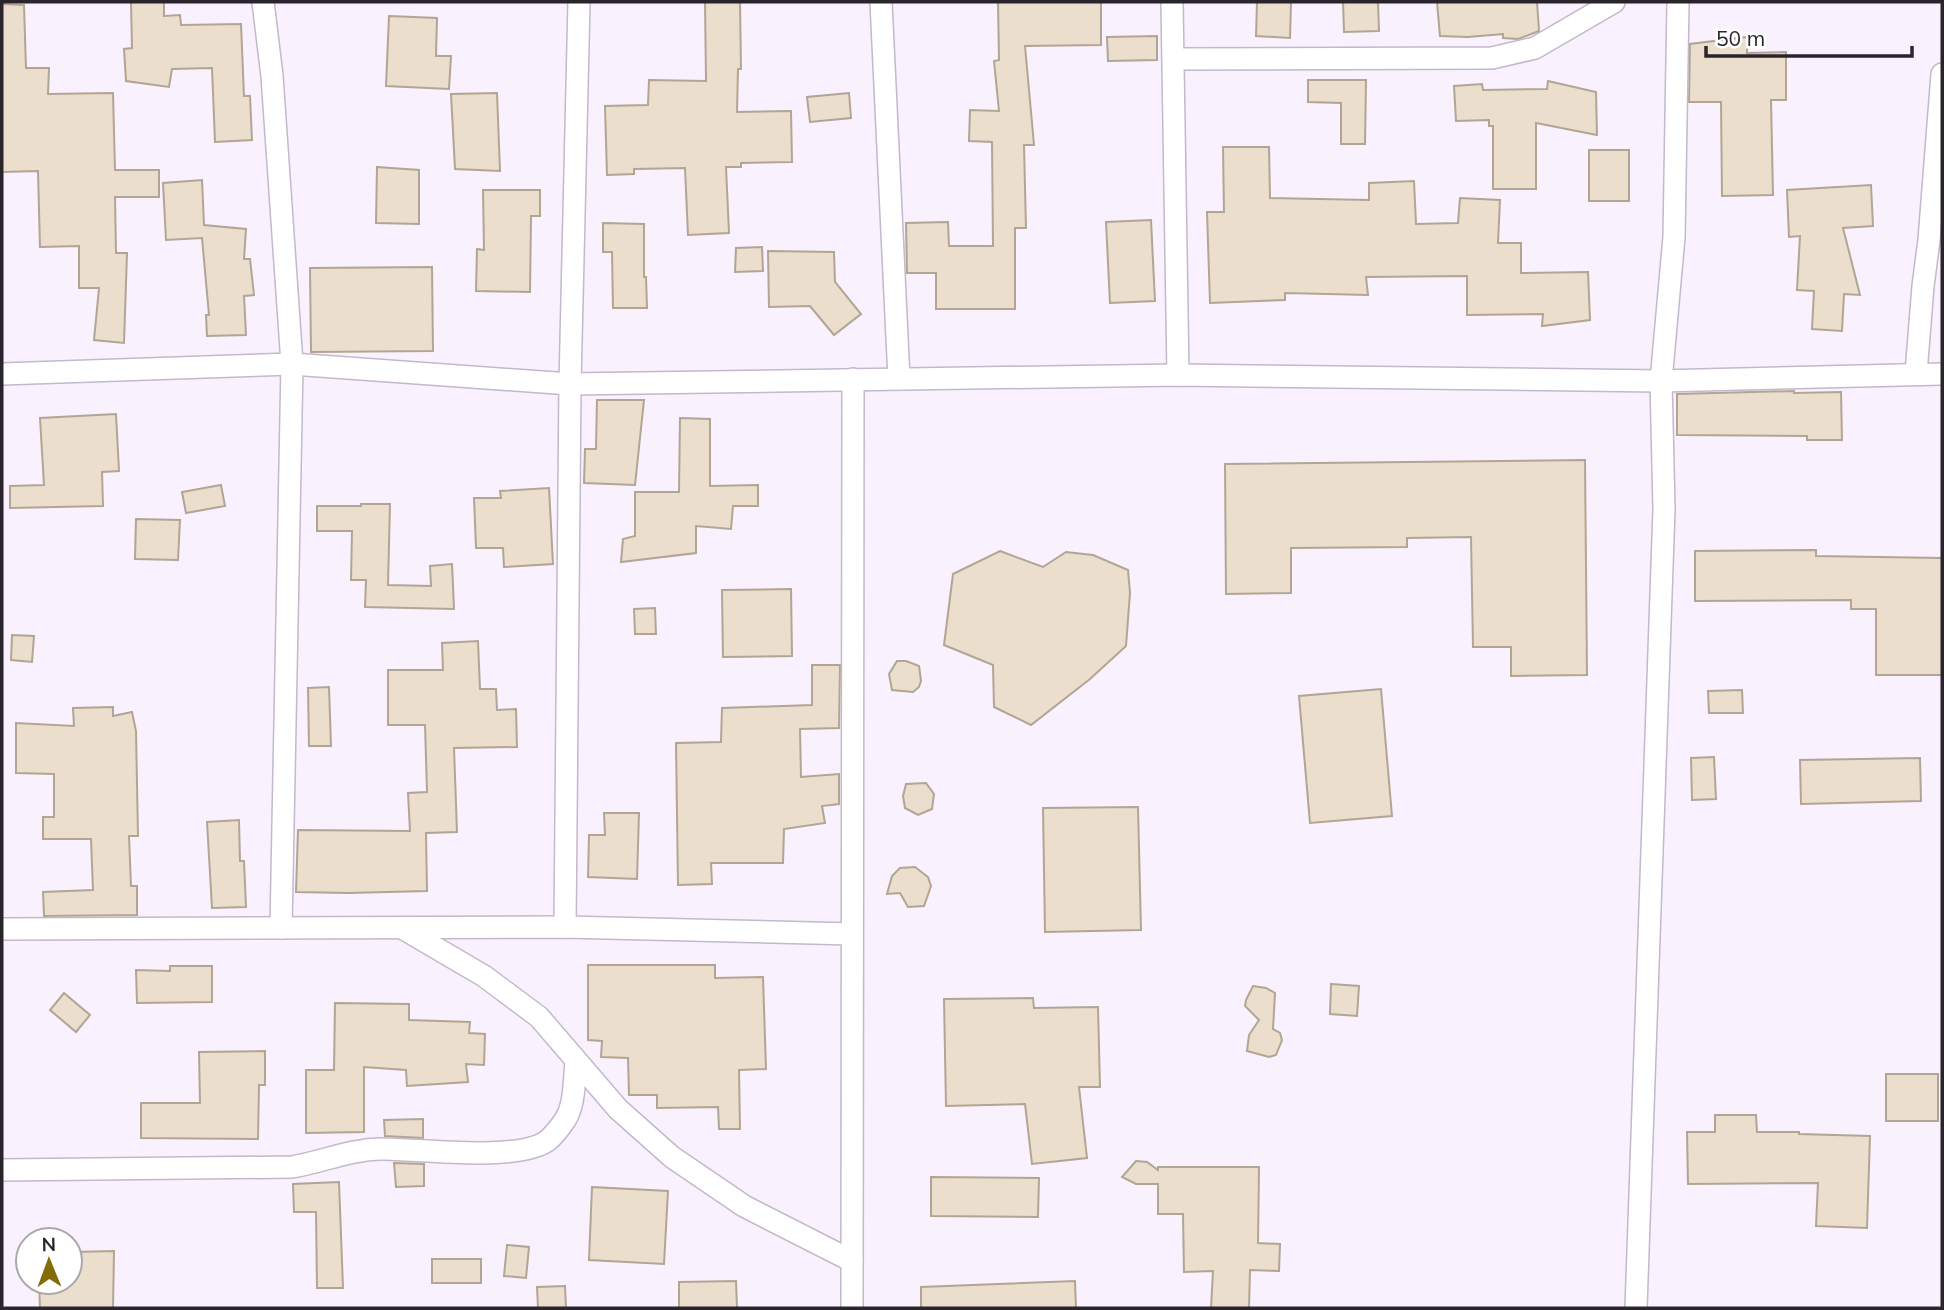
<svg xmlns="http://www.w3.org/2000/svg" width="1944" height="1310" font-family="Mulish,sans-serif">
<style>
.building{fill:#ecdecc;stroke:#b2a594;stroke-width:2}
.lines{fill:none;stroke-linecap:round;stroke-linejoin:round}
.street-casing{stroke:#c4b8ca;stroke-width:24}
.street{stroke:#fff;stroke-width:21}
</style>
<rect width="100%" height="100%" fill="#f9f1fd"/>
<g class="building">
<polygon points="131,2 164,2 164,16 180,15 181,25 241,24 244,96 250,96 252,140 215,142 212,68 172,69 169,87 126,81 124,49 132,48"/>
<polygon points="705,2 740,2 741,69 738,69 737,112 791,111 792,162 741,163 741,167 726,167 729,233 688,235 685,168 634,169 634,174 607,175 605,106 648,105 649,80 706,81"/>
<polygon points="998,2 1101,2 1101,45 1025,46 1034,145 1024,145 1026,228 1015,228 1015,309 936,309 936,273 907,273 906,223 948,222 949,246 993,246 992,142 969,141 970,110 999,111 994,61 999,60"/>
<polygon points="1257,2 1291,2 1290,38 1256,36"/>
<polygon points="1343,2 1378,2 1379,31 1344,32"/>
<polygon points="1437,2 1537,2 1539,31 1518,39 1503,38 1503,34 1468,37 1440,36"/>
<polygon points="2,4 24,5 26,68 49,68 48,94 113,93 115,170 159,170 159,197 115,197 116,253 127,253 124,343 94,340 99,288 79,288 79,246 40,247 38,171 2,172"/>
<polygon points="389,16 437,18 436,56 451,56 449,89 386,86"/>
<polygon points="1157,36 1157,60 1108,61 1107,37"/>
<polygon points="1747,37 1747,53 1786,52 1786,100 1771,100 1773,195 1722,196 1721,102 1689,102 1690,44"/>
<polygon points="1308,80 1366,80 1365,144 1341,144 1341,103 1308,102"/>
<polygon points="1548,81 1596,92 1597,135 1536,123 1536,189 1493,189 1493,126 1489,126 1489,120 1456,121 1454,86 1482,84 1483,90 1547,89"/>
<polygon points="497,93 500,171 455,169 451,94"/>
<polygon points="849,93 851,118 810,122 807,97"/>
<polygon points="1223,147 1269,147 1270,198 1369,200 1369,183 1414,181 1416,224 1458,223 1460,198 1500,200 1498,243 1521,243 1521,273 1588,272 1590,320 1542,326 1543,314 1467,315 1467,276 1366,277 1368,295 1285,293 1285,300 1210,303 1207,212 1224,212"/>
<rect x="1589" y="150" width="40" height="51"/>
<polygon points="377,167 419,170 419,224 376,223"/>
<polygon points="202,180 204,225 246,229 244,259 250,259 254,295 244,296 246,335 207,336 206,315 209,315 202,238 166,240 163,183"/>
<polygon points="1871,185 1873,226 1843,228 1860,295 1844,294 1842,331 1812,329 1814,291 1797,290 1800,236 1789,237 1787,190"/>
<polygon points="483,190 540,190 540,216 531,216 530,292 476,291 477,249 484,250"/>
<polygon points="1151,220 1155,301 1110,303 1106,222"/>
<polygon points="603,223 644,224 644,277 646,277 647,308 613,308 612,252 603,252"/>
<polygon points="762,247 763,271 735,272 736,248"/>
<polygon points="768,251 834,252 835,282 861,314 834,335 810,306 769,307"/>
<polygon points="432,267 433,351 311,352 310,268"/>
<polygon points="1794,391 1794,393 1841,392 1842,440 1807,440 1807,436 1677,435 1677,394"/>
<polygon points="597,400 644,400 635,485 584,483 585,449 596,449"/>
<polygon points="116,414 119,471 102,472 103,506 10,508 10,486 44,485 40,418"/>
<polygon points="680,418 710,419 710,486 758,485 758,506 733,506 731,529 696,526 696,553 621,562 623,539 635,536 635,492 679,492"/>
<polygon points="1585,460 1587,675 1511,676 1511,647 1473,647 1471,537 1407,538 1407,547 1291,548 1291,593 1226,594 1225,464"/>
<polygon points="221,485 225,506 186,513 182,492"/>
<polygon points="549,488 553,564 504,567 503,548 476,548 474,498 501,498 500,491"/>
<polygon points="361,504 390,504 388,585 431,586 430,566 452,564 454,609 365,607 366,580 351,580 352,531 317,531 317,506 361,506"/>
<polygon points="136,519 180,520 178,560 135,559"/>
<polygon points="1816,550 1816,556 1942,558 1942,675 1876,675 1876,609 1851,609 1851,600 1695,601 1695,551"/>
<polygon points="1000,551 1043,567 1066,552 1093,555 1128,570 1130,593 1126,646 1090,679 1031,725 994,707 993,665 944,645 953,574"/>
<polygon points="791,589 792,656 723,657 722,590"/>
<polygon points="655,608 656,634 635,634 634,609"/>
<polygon points="12,635 34,636 32,662 11,660"/>
<polygon points="478,641 480,689 496,689 497,710 516,709 517,747 454,748 457,832 426,833 427,891 348,893 296,892 298,830 410,831 408,793 427,792 425,725 388,725 388,670 443,670 442,643"/>
<polygon points="897,661 906,661 919,666 921,681 919,687 913,692 892,690 889,674"/>
<polygon points="812,665 840,665 839,728 800,729 801,777 839,774 839,804 822,806 825,823 784,829 783,863 711,863 712,884 678,885 676,743 721,742 722,708 812,705"/>
<polygon points="329,687 331,746 309,746 308,688"/>
<polygon points="1381,689 1392,816 1310,823 1299,696"/>
<polygon points="1742,690 1743,713 1709,713 1708,691"/>
<polygon points="113,707 113,716 132,712 136,731 138,836 129,836 131,886 137,886 137,915 44,916 43,892 93,890 91,839 43,839 43,817 54,817 54,774 16,773 16,723 74,726 73,708"/>
<polygon points="1714,757 1716,799 1692,800 1691,758"/>
<polygon points="1920,758 1921,801 1801,804 1800,760"/>
<polygon points="926,783 934,794 932,809 918,815 905,808 903,796 906,784"/>
<polygon points="1138,807 1141,930 1045,932 1043,808"/>
<polygon points="604,813 639,813 637,879 588,877 589,835 605,835"/>
<polygon points="239,820 240,861 244,861 246,907 212,908 207,822"/>
<polygon points="915,867 928,877 931,886 924,906 908,907 900,893 887,894 892,876 900,868"/>
<polygon points="588,965 715,965 715,978 763,977 766,1069 739,1070 740,1129 719,1129 718,1107 657,1108 657,1095 629,1095 628,1058 601,1057 602,1041 588,1040"/>
<polygon points="170,966 212,966 212,1002 137,1003 136,970 170,971"/>
<polygon points="1331,984 1359,986 1357,1016 1330,1014"/>
<polygon points="1253,986 1266,988 1275,993 1273,1029 1280,1033 1282,1040 1276,1055 1269,1057 1247,1051 1249,1035 1259,1020 1245,1006 1246,1000"/>
<polygon points="64,993 90,1015 76,1032 50,1010"/>
<polygon points="1033,998 1034,1008 1098,1007 1100,1087 1079,1087 1087,1158 1032,1164 1025,1104 946,1106 944,999"/>
<polygon points="335,1003 409,1004 409,1020 470,1022 469,1033 485,1034 484,1065 466,1064 468,1082 407,1086 406,1070 364,1067 364,1132 306,1133 306,1070 334,1070"/>
<polygon points="265,1051 265,1085 259,1085 258,1139 141,1138 141,1103 200,1103 199,1052"/>
<rect x="1886" y="1074" width="52" height="47"/>
<polygon points="1715,1115 1756,1115 1757,1132 1799,1132 1799,1134 1870,1136 1867,1228 1816,1226 1818,1183 1688,1184 1687,1132 1715,1132"/>
<polygon points="423,1119 423,1138 385,1136 384,1120"/>
<polygon points="1136,1161 1147,1162 1158,1170 1158,1167 1259,1167 1258,1243 1280,1244 1279,1271 1250,1270 1249,1308 1211,1308 1213,1271 1184,1272 1183,1214 1158,1214 1158,1184 1136,1184 1122,1177"/>
<polygon points="394,1163 424,1164 424,1186 396,1187"/>
<polygon points="931,1177 1039,1178 1038,1217 931,1216"/>
<polygon points="339,1182 343,1288 317,1288 316,1212 294,1212 293,1184"/>
<polygon points="592,1187 668,1191 664,1264 589,1260"/>
<polygon points="507,1245 529,1247 526,1278 504,1276"/>
<polygon points="114,1251 113,1308 40,1308 39,1282 70,1282 72,1252"/>
<rect x="432" y="1259" width="49" height="24"/>
<polygon points="736,1281 737,1308 679,1308 679,1282"/>
<polygon points="1075,1281 1076,1308 921,1308 921,1287"/>
<polygon points="565,1286 566,1308 538,1308 537,1287"/>
</g>
<g class="lines">
<g class="street-casing">
<g id="street">
<polyline points="263,2 272,76 292,364 281,928"/>
<polyline points="881,2 899,379"/>
<polyline points="1172,2 1178,375"/>
<polyline points="1173,59 1492,58 1535,48 1614,2"/>
<polyline points="1916,373 1923,286 1929,240 1942,74"/>
<polyline points="2,374 292,364 570,384 1178,375 1661,381 1942,374"/>
<polyline points="565,927 570,384 579,2"/>
<polyline points="402,928 484,976 539,1017 618,1109 672,1157 744,1206 852,1261"/>
<polyline points="2,929 565,927 852,934"/>
<path d="M 2,1170 L 292,1167 C 322,1162 351,1149 382,1149 C 420,1149 517,1162 547,1141 C 553,1136 561,1126 565,1120 C 575,1105 574,1080 576,1062"/>
<polyline points="852,1308 853,379"/>
<polyline points="1636,1308 1664,509 1661,381 1674,237 1678,2"/>
</g>
</g>
<use href="#street" class="street"/>
</g>
<rect width="1944" height="1310" fill="none" stroke="#2a252c" stroke-width="7"/>
<g transform="translate(49 1261) rotate(359)"><circle r="33" fill="#ffffff" stroke="#aaa8ab" stroke-width="2"/>
<path d="M0-5L12 26L0 18L-12 26Z" fill="#846c08"/>
<text y="-10" font-size="19" font-weight="bold" text-anchor="middle" fill="#2a252c">N</text>
</g>
<path d="M1706 46v10h206v-10" fill="none" stroke="#2a252c" stroke-width="3.5"/>
<text x="1716" y="46" font-size="21" fill="#2a252c" stroke="#ffffff" stroke-width="5" paint-order="stroke">50 m</text>
</svg>
